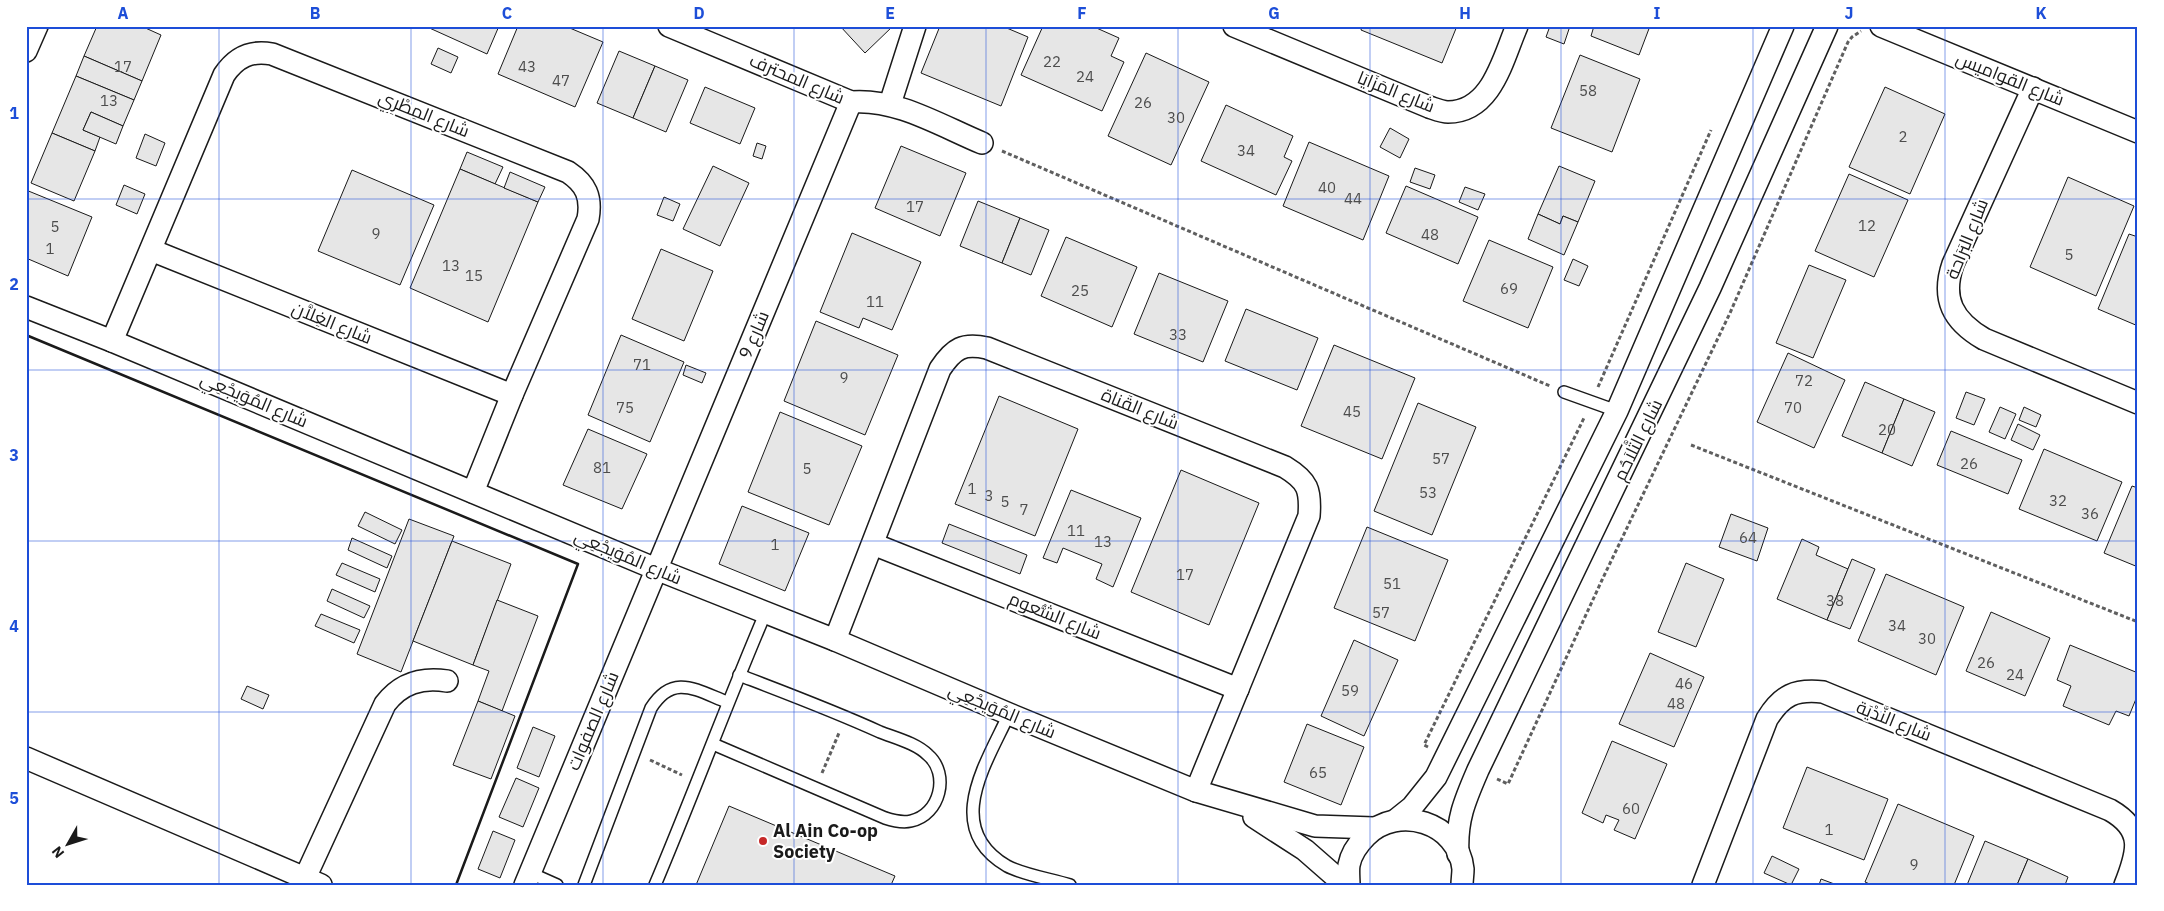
<svg xmlns="http://www.w3.org/2000/svg" width="2164" height="911" font-family="'IBM Plex Sans',Cairo,sans-serif">
<style>
.building{fill:#e6e6e6;stroke:#1a1a1a}
.lines{fill:none;stroke-linecap:round;stroke-linejoin:round}
.lane-casing{stroke:#1a1a1a;stroke-width:14}
.street-casing{stroke:#1a1a1a;stroke-width:24}
.path{stroke:#5f5f5f;stroke-width:3;stroke-dasharray:4 2.5;stroke-linecap:butt}
.lane{stroke:#fff;stroke-width:11}
.street{stroke:#fff;stroke-width:21}
.wall{stroke:#1a1a1a;stroke-width:2.5}
.grid{fill:none;stroke:#1d4ed8;stroke-width:1;stroke-opacity:0.55}
.poi-dot{fill:#c62828;stroke:#fff;stroke-width:2}
.labels{text-anchor:middle;stroke-width:4;stroke-linejoin:round;paint-order:stroke}
.number-label{font-size:15px;fill:#4d4d4d}
.street-label{font-size:18px;fill:#1a1a1a;stroke:#fff}
.poi-label{font-size:18px;font-weight:bold;fill:#1a1a1a;stroke:#fff;text-anchor:start}
.neatline{fill:none;stroke:#1d4ed8;stroke-width:2}
.grid-label{font-size:16px;text-anchor:middle;font-weight:bold;fill:#1d4ed8}
</style>
<rect width="100%" height="100%" fill="#fff"/>
<g class="building">
<polygon points="97,26 141,26 161,35 142,81 84,56"/>
<polygon points="425,26 499,26 487,54"/>
<polygon points="518,26 565,26 603,42 575,107 498,74"/>
<polygon points="840,26 893,26 865,53"/>
<polygon points="940,26 1002,26 1028,37 1001,106 921,73"/>
<polygon points="1043,26 1092,26 1119,38 1111,56 1124,62 1102,111 1021,75"/>
<polygon points="1362,26 1457,26 1442,63 1361,30"/>
<polygon points="1550,26 1570,26 1564,44 1546,37"/>
<polygon points="1594,26 1650,26 1639,55 1591,36"/>
<polygon points="438,48 458,57 451,73 431,64"/>
<polygon points="619,51 655,66 633,118 597,103"/>
<polygon points="1146,53 1209,82 1171,165 1108,136"/>
<polygon points="1580,55 1640,79 1612,152 1551,128"/>
<polygon points="84,56 142,81 134,100 76,76"/>
<polygon points="655,66 688,80 666,132 633,118"/>
<polygon points="76,76 134,100 123,126 91,112 83,130 100,137 95,151 52,133"/>
<polygon points="705,87 755,108 740,144 690,123"/>
<polygon points="1885,87 1945,114 1910,194 1849,167"/>
<polygon points="1226,105 1293,136 1284,157 1292,161 1276,195 1201,161"/>
<polygon points="91,112 123,126 116,144 83,130"/>
<polygon points="1390,128 1409,139 1400,158 1380,147"/>
<polygon points="52,133 95,151 74,201 31,183"/>
<polygon points="145,134 165,143 156,166 136,158"/>
<polygon points="1309,142 1389,176 1363,240 1283,206"/>
<polygon points="757,143 766,146 762,159 753,156"/>
<polygon points="901,146 966,173 940,236 875,208"/>
<polygon points="467,152 503,167 495,184 460,169"/>
<polygon points="713,166 749,183 720,246 683,229"/>
<polygon points="1559,166 1595,181 1578,222 1563,216 1560,224 1538,214"/>
<polygon points="1415,168 1435,175 1430,189 1410,182"/>
<polygon points="460,169 538,202 488,322 410,288"/>
<polygon points="352,170 434,205 400,285 318,251"/>
<polygon points="510,172 545,187 538,202 504,188"/>
<polygon points="1849,174 1908,200 1874,277 1815,251"/>
<polygon points="2068,177 2134,206 2096,296 2030,267"/>
<polygon points="124,185 145,194 137,214 116,205"/>
<polygon points="1406,186 1478,217 1458,264 1386,233"/>
<polygon points="1465,187 1485,194 1478,210 1459,202"/>
<polygon points="26,190 92,217 68,276 26,258"/>
<polygon points="664,197 680,204 673,221 657,215"/>
<polygon points="978,201 1020,218 1002,263 960,246"/>
<polygon points="1538,214 1560,224 1563,216 1578,222 1564,255 1528,239"/>
<polygon points="1020,218 1049,230 1031,275 1002,263"/>
<polygon points="852,233 921,262 892,330 863,318 859,328 820,312"/>
<polygon points="2129,234 2138,237 2138,326 2098,309"/>
<polygon points="1066,237 1137,267 1112,327 1041,296"/>
<polygon points="1489,240 1553,267 1528,328 1463,301"/>
<polygon points="661,249 713,271 684,341 632,319"/>
<polygon points="1573,259 1588,266 1579,286 1564,280"/>
<polygon points="1809,265 1846,280 1813,358 1776,343"/>
<polygon points="1159,273 1228,301 1203,362 1134,334"/>
<polygon points="1246,309 1318,338 1297,390 1225,361"/>
<polygon points="816,321 898,355 865,435 784,401"/>
<polygon points="621,335 684,362 650,442 588,415"/>
<polygon points="1334,345 1415,378 1382,459 1301,426"/>
<polygon points="1788,353 1845,380 1814,448 1757,422"/>
<polygon points="686,365 706,373 702,383 683,375"/>
<polygon points="1865,382 1904,399 1882,453 1842,436"/>
<polygon points="1966,392 1985,399 1974,425 1956,418"/>
<polygon points="999,396 1078,429 1035,536 955,504"/>
<polygon points="1904,399 1935,412 1912,466 1882,453"/>
<polygon points="1418,403 1476,427 1432,535 1374,511"/>
<polygon points="2000,407 2016,414 2005,439 1989,432"/>
<polygon points="2024,407 2041,415 2036,427 2019,420"/>
<polygon points="780,412 862,446 829,525 748,492"/>
<polygon points="2018,424 2040,435 2033,450 2011,440"/>
<polygon points="588,429 647,454 622,509 563,485"/>
<polygon points="1951,431 2022,460 2008,494 1937,465"/>
<polygon points="2044,449 2122,482 2097,541 2019,509"/>
<polygon points="1181,470 1259,503 1209,625 1131,592"/>
<polygon points="2132,486 2138,488 2138,567 2104,553"/>
<polygon points="1071,490 1141,518 1113,587 1096,579 1102,564 1063,548 1057,563 1043,558"/>
<polygon points="742,506 809,533 785,591 719,564"/>
<polygon points="365,512 402,530 395,544 358,526"/>
<polygon points="1731,514 1768,528 1757,561 1719,547"/>
<polygon points="409,519 454,536 401,672 357,654"/>
<polygon points="949,524 1027,555 1020,574 942,543"/>
<polygon points="1367,527 1448,560 1415,641 1334,608"/>
<polygon points="352,538 392,556 387,568 348,550"/>
<polygon points="1802,539 1819,547 1816,555 1848,569 1827,620 1777,599"/>
<polygon points="452,541 511,564 473,665 413,641"/>
<polygon points="1852,559 1875,569 1850,629 1827,620"/>
<polygon points="342,563 380,579 375,592 336,575"/>
<polygon points="1686,563 1724,579 1696,647 1658,632"/>
<polygon points="1886,574 1964,607 1936,675 1858,641"/>
<polygon points="332,589 370,606 364,618 327,601"/>
<polygon points="497,600 538,616 502,711 478,701 489,671 473,665"/>
<polygon points="1991,612 2050,638 2025,696 1966,671"/>
<polygon points="321,614 360,630 354,643 315,626"/>
<polygon points="1354,640 1398,660 1364,736 1321,716"/>
<polygon points="2070,645 2138,673 2138,694 2129,716 2116,711 2109,725 2063,706 2071,686 2057,680"/>
<polygon points="1650,653 1704,677 1674,747 1619,724"/>
<polygon points="247,686 269,695 263,709 241,699"/>
<polygon points="478,701 515,716 491,779 453,765"/>
<polygon points="1307,724 1364,747 1341,805 1284,782"/>
<polygon points="533,727 555,736 539,777 517,768"/>
<polygon points="1612,741 1667,764 1635,839 1614,830 1619,820 1606,815 1603,823 1582,813"/>
<polygon points="1807,767 1888,799 1864,860 1783,828"/>
<polygon points="516,778 539,788 523,827 499,817"/>
<polygon points="1898,804 1974,836 1954,885 1872,885 1865,882"/>
<polygon points="729,806 895,876 891,885 696,885"/>
<polygon points="493,831 515,840 500,878 478,869"/>
<polygon points="1985,841 2028,859 2017,885 1967,885"/>
<polygon points="1772,856 1799,869 1791,885 1764,873"/>
<polygon points="2028,859 2068,877 2065,885 2017,885"/>
<polygon points="1821,879 1837,885 1819,885"/>
</g>
<g class="lines">
<g class="lane-casing">
<g id="lane">
<polyline points="1564,392 1617,411"/>
<path d="M 1009,714 C 986,764 942,828 1007,866 C 1024,875 1051,879 1070,885"/>
<path d="M 713,744 L 885,818 C 894,821 902,823 911,821 C 940,815 950,774 928,755 C 916,743 895,738 880,732 C 834,711 786,693 739,675"/>
<polyline points="530,873 557,885"/>
<path d="M 584,885 L 651,708 C 673,673 696,690 727,702"/>
<path d="M 655,885 C 693,795 727,703 765,614"/>
</g>
</g>
<g class="street-casing">
<g id="street">
<path d="M 669,26 L 851,102 C 896,98 941,126 982,143"/>
<path d="M 1234,26 L 1429,107 C 1435,109 1442,112 1448,112 C 1492,112 1503,58 1517,26"/>
<polyline points="1881,26 2138,132"/>
<polyline points="26,51 37,26"/>
<path d="M 2033,88 L 1953,264 C 1941,299 1953,321 1984,339 L 2138,403"/>
<polyline points="890,104 915,26"/>
<polyline points="151,250 512,395"/>
<polyline points="26,307 112,341 656,569 835,640 1009,714 1196,791 1315,826 1374,828"/>
<path d="M 112,341 L 224,75 C 236,57 251,50 272,54 L 568,172 C 586,184 592,197 588,219 L 512,395 L 473,492"/>
<polyline points="873,544 1238,689"/>
<path d="M 835,640 L 940,369 C 954,348 963,343 987,348 L 1285,467 C 1308,481 1311,490 1309,516 L 1196,791"/>
<polyline points="26,758 321,885"/>
<polyline points="1254,817 1305,850 1345,885"/>
<polyline points="1397,819 1412,807 1436,777 1617,411 1783,26"/>
<path d="M 1458,854 C 1456,820 1465,800 1478,770 L 1710,288 L 1827,26"/>
<path d="M 305,878 L 385,704 C 401,683 421,677 447,681"/>
<polyline points="525,885 851,102"/>
<path d="M 1349,885 C 1349,879 1348,871 1349,865 C 1351,854 1358,844 1366,836 C 1398,804 1458,822 1463,869 C 1463,874 1462,880 1462,885"/>
<path d="M 1703,885 L 1767,719 C 1782,695 1795,689 1823,692 L 2110,810 C 2145,830 2138,852 2125,885"/>
</g>
</g>
<g class="path">
<polyline points="1002,151 1550,386"/>
<polyline points="1598,387 1711,130"/>
<polyline points="1691,445 2138,622"/>
<polyline points="1428,747 1424,745 1584,418"/>
<polyline points="650,760 682,775"/>
<polyline points="822,773 839,733"/>
<polyline points="1497,779 1508,784 1602,580 1730,313 1848,42 1852,37 1861,31"/>
</g>
<use href="#lane" class="lane"/>
<use href="#street" class="street"/>
<polyline class="wall" points="26,335 578,564 456,885"/>
</g>
<path class="grid" d="M 219,26 L 219,885M 411,26 L 411,885M 603,26 L 603,885M 794,26 L 794,885M 986,26 L 986,885M 1178,26 L 1178,885M 1370,26 L 1370,885M 1561,26 L 1561,885M 1753,26 L 1753,885M 1945,26 L 1945,885M 26,199 L 2138,199M 26,370 L 2138,370M 26,541 L 2138,541M 26,712 L 2138,712"/>
<circle class="poi-dot" cx="763" cy="841" r="5"/>
<g class="labels">
<g class="number-label">
<text x="1052" y="67">22</text>
<text x="123" y="72">17</text>
<text x="527" y="72">43</text>
<text x="1085" y="82">24</text>
<text x="561" y="86">47</text>
<text x="1588" y="96">58</text>
<text x="109" y="106">13</text>
<text x="1143" y="108">26</text>
<text x="1176" y="123">30</text>
<text x="1903" y="142">2</text>
<text x="1246" y="156">34</text>
<text x="1327" y="193">40</text>
<text x="1353" y="204">44</text>
<text x="915" y="212">17</text>
<text x="1867" y="231">12</text>
<text x="55" y="232">5</text>
<text x="376" y="239">9</text>
<text x="1430" y="240">48</text>
<text x="50" y="254">1</text>
<text x="2069" y="260">5</text>
<text x="451" y="271">13</text>
<text x="474" y="281">15</text>
<text x="1509" y="294">69</text>
<text x="1080" y="296">25</text>
<text x="875" y="307">11</text>
<text x="1178" y="340">33</text>
<text x="642" y="370">71</text>
<text x="844" y="383">9</text>
<text x="1804" y="386">72</text>
<text x="625" y="413">75</text>
<text x="1793" y="413">70</text>
<text x="1352" y="417">45</text>
<text x="1887" y="435">20</text>
<text x="1441" y="464">57</text>
<text x="1969" y="469">26</text>
<text x="602" y="473">81</text>
<text x="807" y="474">5</text>
<text x="972" y="494">1</text>
<text x="1428" y="498">53</text>
<text x="989" y="501">3</text>
<text x="2058" y="506">32</text>
<text x="1005" y="507">5</text>
<text x="1024" y="515">7</text>
<text x="2090" y="519">36</text>
<text x="1076" y="536">11</text>
<text x="1748" y="543">64</text>
<text x="1103" y="547">13</text>
<text x="775" y="550">1</text>
<text x="1185" y="580">17</text>
<text x="1392" y="589">51</text>
<text x="1835" y="606">38</text>
<text x="1381" y="618">57</text>
<text x="1897" y="631">34</text>
<text x="1927" y="644">30</text>
<text x="1986" y="668">26</text>
<text x="2015" y="680">24</text>
<text x="1684" y="689">46</text>
<text x="1350" y="696">59</text>
<text x="1676" y="709">48</text>
<text x="1318" y="778">65</text>
<text x="1631" y="814">60</text>
<text x="1829" y="835">1</text>
<text x="1914" y="870">9</text>
</g>
<g class="street-label">
<text transform="translate(797 79) rotate(23)" y="6">شارع المحترف</text>
<text transform="translate(2010 79) rotate(22)" y="6">شارع القواميس</text>
<text transform="translate(1396 92) rotate(22)" y="6">شارع المَزَايَا</text>
<text transform="translate(424 114) rotate(22)" y="6">شارع المِطْرِي</text>
<text transform="translate(1967 239) rotate(-68)" y="6">شارع البَرَاحة</text>
<text transform="translate(332 323) rotate(22)" y="6">شارع الغِلاَّن</text>
<text transform="translate(754 335) rotate(-67)" y="6">شارع 9</text>
<text transform="translate(254 400) rotate(23)" y="6">شارع المُوَيجْعِي</text>
<text transform="translate(1140 409) rotate(22)" y="6">شارع القَناة</text>
<text transform="translate(1638 440) rotate(-64)" y="6">شارع التَّلاَحُم</text>
<text transform="translate(628 557) rotate(23)" y="6">شارع المُوَيجْعِي</text>
<text transform="translate(1055 616) rotate(22)" y="6">شارع الشُّعوم</text>
<text transform="translate(1002 711) rotate(23)" y="6">شارع المُوَيجْعِي</text>
<text transform="translate(593 721) rotate(-67)" y="6">شارع الصفوات</text>
<text transform="translate(1894 721) rotate(22)" y="6">شارع النَّدْيَة</text>
</g>
<g class="poi-label">
<text x="773" y="837">Al Ain Co-op<tspan x="773" dy="21">Society</tspan></text>
</g>
</g>
<rect width="2164" height="911" fill="none" stroke="#ffffff" stroke-width="55"/>
<g transform="translate(68 844) rotate(231)" stroke="#ffffff" stroke-width="4" paint-order="stroke">
<path d="M0-4L9 19L0 12L-9 19Z" fill="#1a1a1a"/>
<text y="-8" font-size="14" font-weight="bold" text-anchor="middle" fill="#1a1a1a">N</text>
</g>
<rect x="28" y="28" width="2108" height="856" class="neatline"/>
<g class="grid-label">
<text x="123" y="19">A</text>
<text x="315" y="19">B</text>
<text x="507" y="19">C</text>
<text x="699" y="19">D</text>
<text x="890" y="19">E</text>
<text x="1082" y="19">F</text>
<text x="1274" y="19">G</text>
<text x="1465" y="19">H</text>
<text x="1657" y="19">I</text>
<text x="1849" y="19">J</text>
<text x="2041" y="19">K</text>
<text x="14" y="119">1</text>
<text x="14" y="290">2</text>
<text x="14" y="461">3</text>
<text x="14" y="632">4</text>
<text x="14" y="804">5</text>
</g>
</svg>
